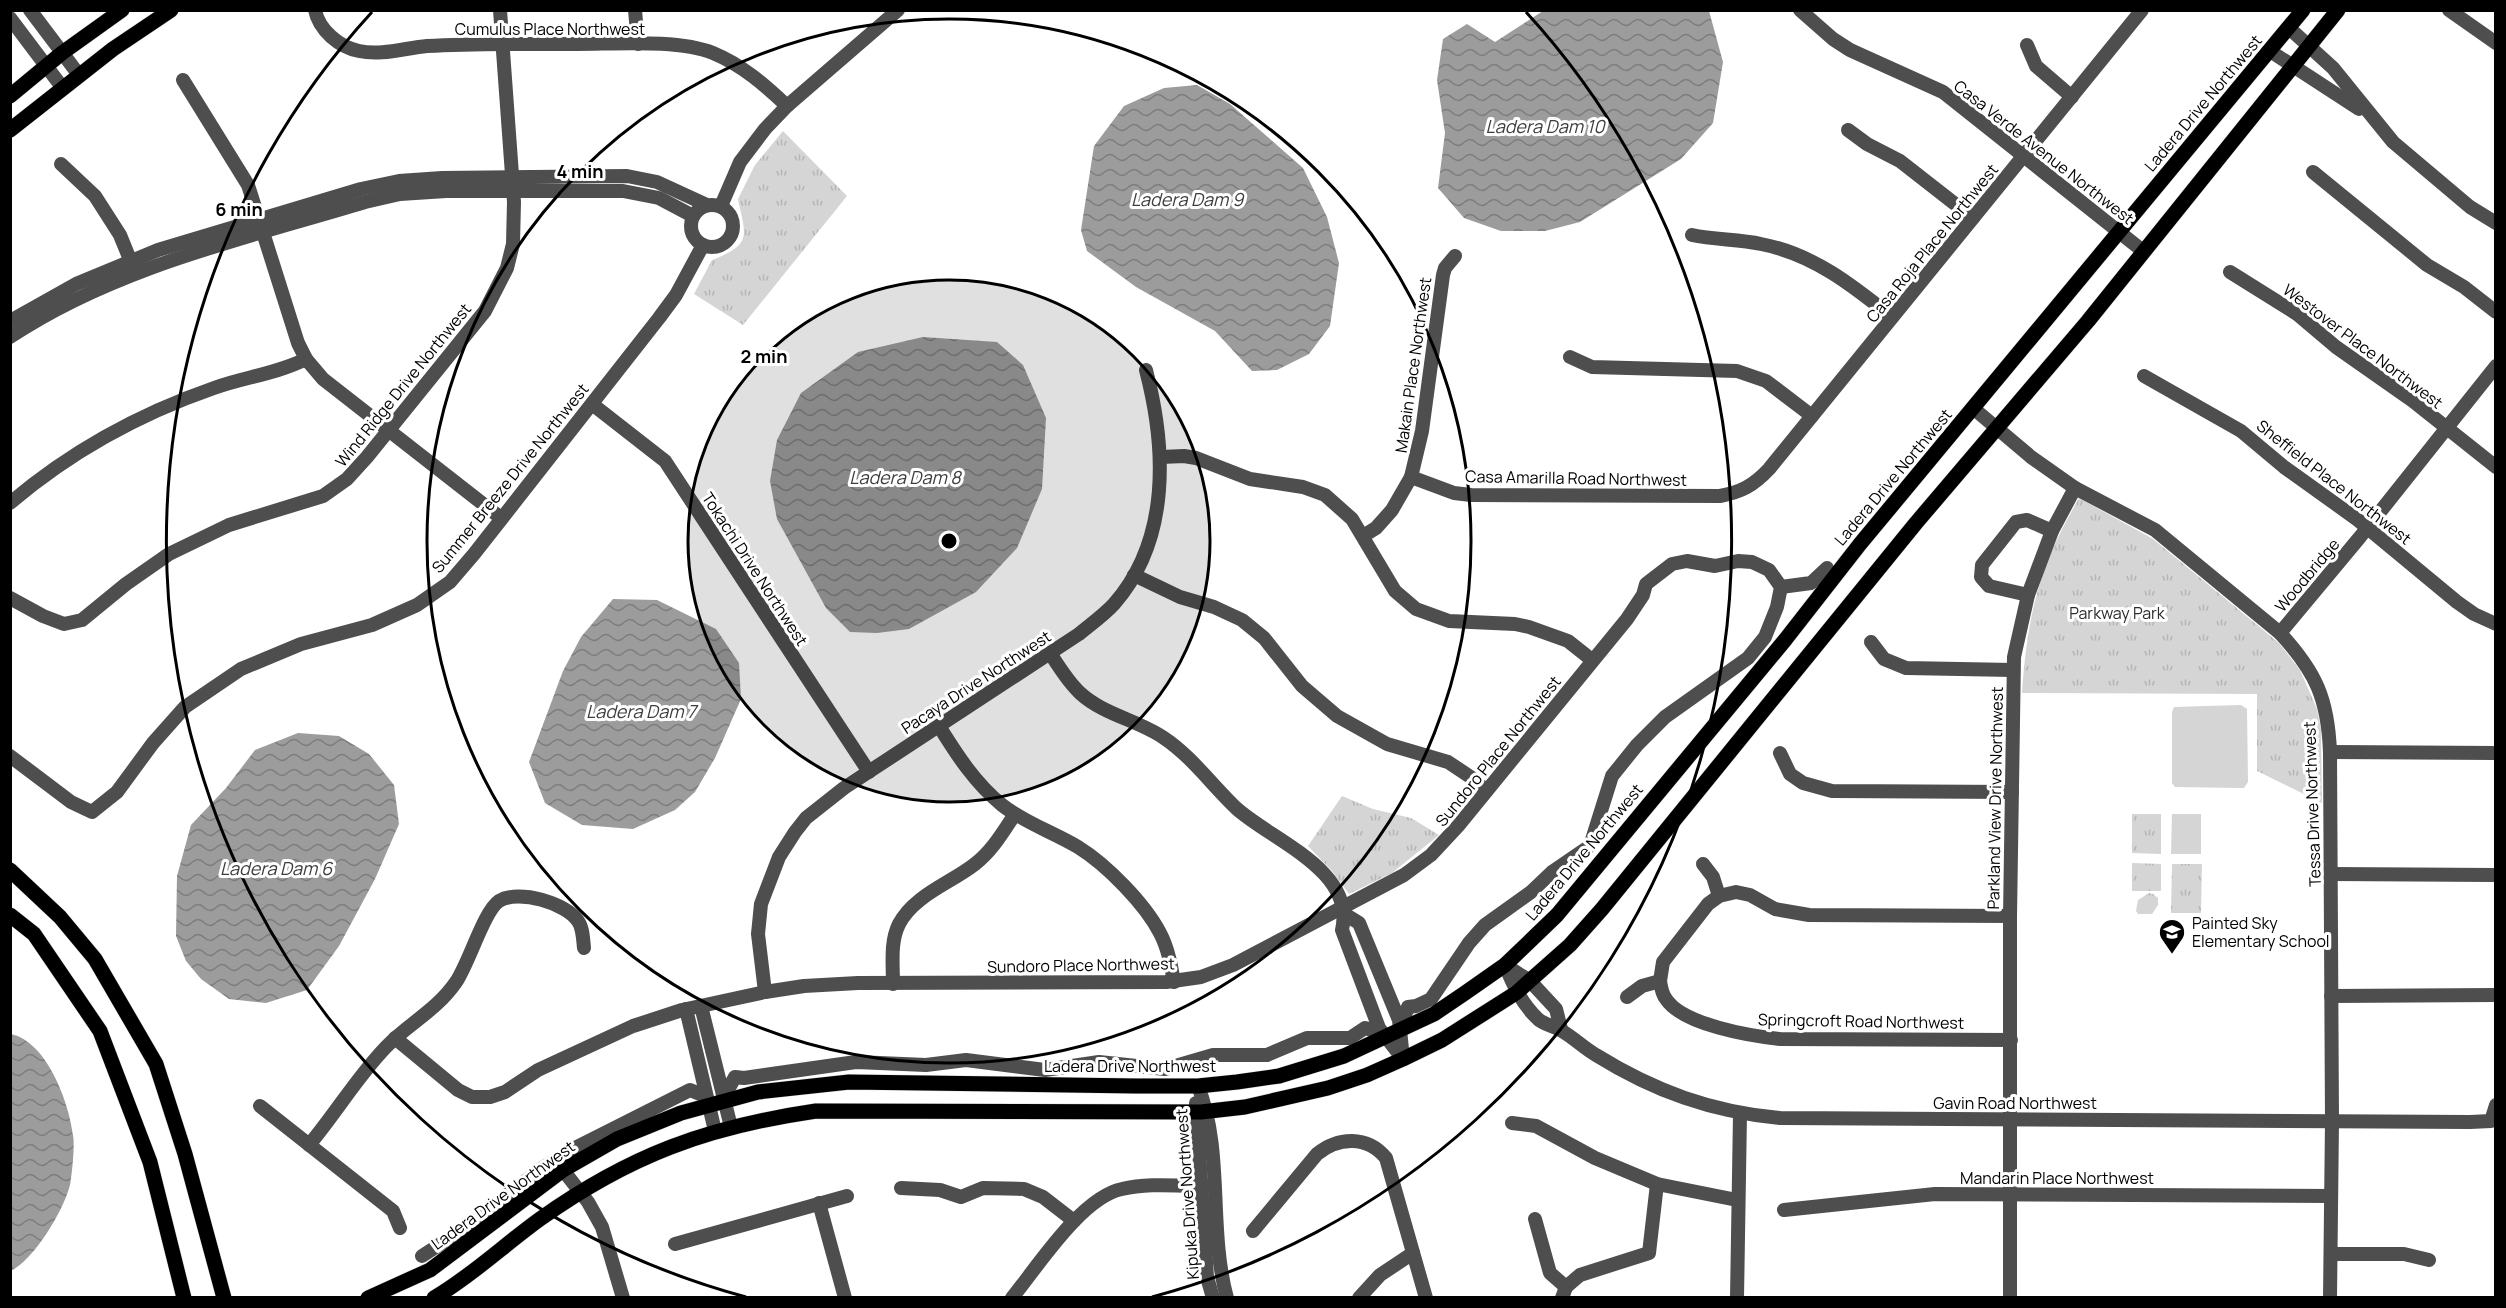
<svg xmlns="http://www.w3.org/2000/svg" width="2506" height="1308" font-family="Manrope,sans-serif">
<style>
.green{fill:#d5d5d5}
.park{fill:url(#park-tufts)}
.water{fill:url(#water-waves)}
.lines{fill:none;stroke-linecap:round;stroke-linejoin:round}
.major-casing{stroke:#dbdbdb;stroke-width:16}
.minor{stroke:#4e4e4e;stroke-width:14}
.major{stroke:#000;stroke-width:15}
.ring{fill:none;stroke:#000;stroke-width:3}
.labels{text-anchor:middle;stroke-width:6;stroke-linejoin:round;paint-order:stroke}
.street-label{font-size:16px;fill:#000;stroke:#fff}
.park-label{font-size:16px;fill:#2c2c2c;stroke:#fff}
.poi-label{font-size:16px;fill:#000;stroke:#fff;text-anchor:start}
.water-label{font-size:18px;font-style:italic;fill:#3d3d3d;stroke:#fff}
.centre{fill:#000;stroke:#fff;stroke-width:3}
.ring-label{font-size:18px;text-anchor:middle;font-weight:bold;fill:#000;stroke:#fff;stroke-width:6;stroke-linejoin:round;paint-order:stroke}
</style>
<defs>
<pattern id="park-tufts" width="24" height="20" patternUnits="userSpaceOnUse" patternTransform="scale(1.5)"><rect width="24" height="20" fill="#d5d5d5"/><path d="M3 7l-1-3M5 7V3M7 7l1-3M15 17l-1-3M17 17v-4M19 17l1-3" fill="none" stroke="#b5b5b5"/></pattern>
<pattern id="water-waves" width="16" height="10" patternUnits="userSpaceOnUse" patternTransform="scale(1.5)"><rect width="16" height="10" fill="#9c9c9c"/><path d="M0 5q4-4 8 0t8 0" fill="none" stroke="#7d7d7d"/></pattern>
</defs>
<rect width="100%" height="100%" fill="#fff"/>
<g class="green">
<polygon points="2241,705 2247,709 2248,782 2244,788 2240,788 2175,787 2172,783 2172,712 2174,707"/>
<polygon points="2172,814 2201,814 2201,854 2171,854"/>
</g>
<g class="park">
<path d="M 783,131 L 847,196 L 743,325 L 694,294 L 712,260 C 754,244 745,235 738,199 L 755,165 Z"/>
<path d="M 2079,498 L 2153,539 L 2279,643 L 2300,670 L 2317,709 L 2321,729 L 2322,803 L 2257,771 L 2257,694 L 2022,693 C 2025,648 2031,603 2048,560 C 2056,539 2068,518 2079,498 Z"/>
<polygon points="1342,796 1373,809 1411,818 1439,835 1392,873 1349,894 1332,871 1308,846"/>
<polygon points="2132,814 2161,814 2161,854 2132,853"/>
<polygon points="2132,863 2161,864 2161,891 2132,891"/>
<polygon points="2172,864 2202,864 2201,913 2171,913"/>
<polygon points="2149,893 2153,894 2158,898 2158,905 2152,914 2138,914 2136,911 2138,900"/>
</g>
<g class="water">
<polygon points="1543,11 1709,11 1723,62 1713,123 1681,159 1580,222 1545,231 1501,231 1464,218 1438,188 1445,133 1437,80 1443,39 1467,24 1495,42"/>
<polygon points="1197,85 1230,104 1303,168 1327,217 1339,263 1330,326 1309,354 1277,370 1252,371 1215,331 1136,287 1087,251 1081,230 1094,146 1124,106 1164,88"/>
<polygon points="923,337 997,342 1023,365 1046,418 1042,489 1017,548 976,592 909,629 877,633 850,632 826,608 777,519 770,481 777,440 801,393 858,352"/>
<polygon points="613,599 657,600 716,629 739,663 741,699 715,758 695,792 675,810 633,829 582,825 545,803 529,762 563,671 581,637"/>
<polygon points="298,733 339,736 369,754 394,785 399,824 375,879 339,946 307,990 266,1003 229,999 201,979 186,961 176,936 177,876 191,825 226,788 255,750"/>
<path d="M 11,1034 C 47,1042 69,1102 73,1135 C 75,1146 72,1174 70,1185 C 63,1212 34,1259 11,1271 Z"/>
</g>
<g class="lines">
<g class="major-casing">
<g id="major">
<polyline points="10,96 62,53 122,10"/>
<polyline points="10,130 113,49 171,10"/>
<polyline points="10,870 60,917 95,959 156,1064 185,1154 224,1298"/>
<polyline points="10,915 34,934 100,1031 150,1162 184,1298"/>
<polyline points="368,1298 430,1270 563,1170 617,1139 681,1113 758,1092 849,1082 1136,1086 1198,1086 1237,1082 1279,1076 1344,1056 1434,1014 1465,993 1505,965 1557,915 1785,640 1860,544 2303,10"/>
<path d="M 434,1298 C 473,1275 504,1245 540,1219 C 630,1155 707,1127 816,1111 L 1201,1112 L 1245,1107 L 1328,1088 L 1367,1075 L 1403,1059 L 1442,1040 L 1516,993 L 1570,945 L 1602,909 L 1916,523 L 2088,321 L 2338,10"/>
</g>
</g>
<g class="minor">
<polyline points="30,10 79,75"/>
<path d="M 315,10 C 319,30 339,47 359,51 C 381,56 405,48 427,46 C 477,43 528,44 577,44 C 616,44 678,39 713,53 C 742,65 765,85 787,106"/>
<polyline points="635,10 638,44"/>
<polyline points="1800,10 1833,39 1850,50 1943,92 2143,251"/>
<polyline points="2449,10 2496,43"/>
<polyline points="10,18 62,87"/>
<polyline points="2289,28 2333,68 2393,142 2470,207 2496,223"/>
<polyline points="2027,45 2036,66 2072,97"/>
<polyline points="2270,51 2359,109"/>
<polyline points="183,80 248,185 298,343 306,359 323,379 501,518"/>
<polyline points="1848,130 1867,144 1900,161 1973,218"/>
<polyline points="61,164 95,196 120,235 133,267"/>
<polyline points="2313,172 2427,265 2464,287 2496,312"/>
<circle cx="712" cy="226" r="21"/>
<polyline points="721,206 740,162 765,129 787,106 898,10"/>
<path d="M 1692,235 C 1715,240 1738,239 1761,244 C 1813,254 1852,285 1892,317"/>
<polyline points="2230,272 2297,314 2336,347 2413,401 2496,467"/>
<polyline points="10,321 76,284 158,250 361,189 399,181 442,178 627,176 657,182 707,205"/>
<path d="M 10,337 C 115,267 246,238 365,202 L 400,194 L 446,191 L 623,191 L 659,198 L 693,216"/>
<polyline points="1570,357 1592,367 1737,371 1766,381 1812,416"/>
<polyline points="2144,376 2241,431 2284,467 2358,520 2457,602 2474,614 2496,624"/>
<polyline points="592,404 665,461 869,772"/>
<path d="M 1973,408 L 2031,457 L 2075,488 L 2155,530 L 2280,633 C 2316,672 2328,699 2330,752 L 2332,1121 L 2330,1298"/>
<polyline points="1161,457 1184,456 1196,458 1250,479 1303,487 1325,495 1352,519 1395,591 1416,609 1449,621 1515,624 1529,627 1568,641 1592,660"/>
<path d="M 1411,477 L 1454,493 L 1471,495 L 1720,496 C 1741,492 1753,486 1769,469 L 2142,10"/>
<path d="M 10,503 C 70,452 139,414 214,388 C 244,377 276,374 306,359"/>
<polyline points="1363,536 1376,528 1392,510 1411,477 1422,431 1443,275 1445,268 1455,256"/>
<polyline points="1134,575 1180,597 1214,607 1242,620 1264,638 1302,686 1337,716 1387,744 1448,762 1472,778 1486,791"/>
<polyline points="1781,587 1811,583 1827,568"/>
<polyline points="2028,595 1989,586 1981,577 1982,565 2016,522 2027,520 2052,531"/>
<polyline points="10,598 43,616 64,624 82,620 126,584 169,554 229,525 323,496 347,479 367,457 485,311 507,268 513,244 514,202 500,10"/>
<polyline points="2280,633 2360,537 2496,366"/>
<polyline points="1871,642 1884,659 1906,668 2013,670"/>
<path d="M 1050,653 C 1059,667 1068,682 1080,693 C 1104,715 1138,720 1164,738 C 1191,756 1212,785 1236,808 C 1271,840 1356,870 1342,930 L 1379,1028 L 1403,1059"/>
<path d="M 939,726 C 957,755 975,783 1002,805 C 1025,823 1053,832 1078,847 C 1107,865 1145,904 1160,933 C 1168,948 1171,965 1174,982"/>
<polyline points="2330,752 2496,753"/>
<polyline points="1780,753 1790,774 1803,783 1832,791 2012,792"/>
<polyline points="10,756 71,802 92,812 117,792 153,743 185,707 241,669 301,644 372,625 417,605 450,582 474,554 659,318 676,295 703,245"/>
<polyline points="1703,864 1713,877 1719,896"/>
<polyline points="2331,874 2496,875"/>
<polyline points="1346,915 1359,923 1399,1020 1403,1059"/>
<path d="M 1505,965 C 1513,985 1522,1004 1538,1019 C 1544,1025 1555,1026 1562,1031 C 1574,1038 1584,1048 1596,1055 C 1654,1091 1712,1112 1780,1118 L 2470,1122 L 2491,1121 L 2496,1105"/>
<polyline points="1505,965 1530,981 1556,1009 1561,1029"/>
<path d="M 1660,981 C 1661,988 1662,994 1666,999 C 1683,1025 1751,1036 1780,1039 L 2011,1040"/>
<path d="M 893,984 C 893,964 890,942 899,924 C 914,895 951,883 975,864 C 992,851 1003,832 1015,814"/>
<path d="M 765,992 L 758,934 L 761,904 L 779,857 L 795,832 L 806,818 L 844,788 L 1079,634 C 1091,624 1104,615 1114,604 C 1171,539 1166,447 1146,370"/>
<polyline points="2331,996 2496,995"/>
<polyline points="1627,997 1642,986 1660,981 1663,962 1708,904 1719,896 1736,892 1750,895 1775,909 1809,915 2010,916"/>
<polyline points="701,1006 731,1127"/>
<polyline points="686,1009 715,1131"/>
<polyline points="395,1038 458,1090 472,1097 490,1097 505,1092 538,1070 633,1026 682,1010 765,992 804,986 858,983 1166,982 1201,977 1233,965 1404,875 1431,855 1458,826 1627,619 1643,595 1646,584 1672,564 1687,561 1715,566 1738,561 1752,562 1769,570 1781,587 1777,607 1765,637 1748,658 1665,717 1637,745 1612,776 1590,846 1552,872 1531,892 1485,925 1469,943 1431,999 1416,1006 1408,1007 1405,1015"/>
<polyline points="730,1086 735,1077 744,1078 856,1062 926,1065 966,1060 1045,1070 1099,1062 1165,1069 1213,1055 1267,1055 1307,1038 1350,1038 1365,1028 1372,1030"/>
<path d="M 1198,1086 C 1224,1152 1208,1229 1227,1298"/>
<polyline points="1196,1103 1207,1277 1213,1298"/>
<polyline points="260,1106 393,1211 400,1228"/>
<polyline points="1512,1123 1536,1126 1595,1158 1657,1184 1737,1200"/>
<path d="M 309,1145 C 336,1113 357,1077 386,1047 C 409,1023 436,1011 456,982 C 469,963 484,911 499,901 C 519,889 566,903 578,921 C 583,928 583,939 584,948"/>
<polyline points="563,1170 588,1202 602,1227 623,1298"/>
<polyline points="901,1188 940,1190 961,1197 983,1188 1024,1189 1043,1197 1074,1221"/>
<polyline points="819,1203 845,1298"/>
<polyline points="1784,1210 1935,1194 2331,1196"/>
<polyline points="1535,1219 1550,1273 1566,1287 1562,1298"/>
<path d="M 1253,1231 L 1317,1154 C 1338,1137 1367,1135 1386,1158 L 1426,1298"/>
<polyline points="675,1244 847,1196"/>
<polyline points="2331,1254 2404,1254 2429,1260"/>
<polyline points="422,1256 465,1228 538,1171 571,1150 690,1090 700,1094"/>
<polyline points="1566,1287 1580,1275 1649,1253 1657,1184"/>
<path d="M 1012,1298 C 1038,1266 1082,1197 1122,1189 C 1151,1182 1184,1187 1214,1186"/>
<polyline points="1359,1298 1380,1275 1413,1253"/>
<polyline points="1737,1298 1740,1114"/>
<polyline points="2010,1298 2010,916 2014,657 2028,595 2052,531 2075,488"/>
</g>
<use href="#major" class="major"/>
</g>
<circle cx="949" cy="541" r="261" fill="#000" fill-opacity=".12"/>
<g class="ring">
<circle cx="949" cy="541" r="261"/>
<circle cx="949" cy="541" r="522"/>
<path d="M746 1297A783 783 0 0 1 372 12M1526 12A783 783 0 0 1 1152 1297"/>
</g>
<defs>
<g id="school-pin" transform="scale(1.35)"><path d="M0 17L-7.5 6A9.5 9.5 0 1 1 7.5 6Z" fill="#000" stroke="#fff"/><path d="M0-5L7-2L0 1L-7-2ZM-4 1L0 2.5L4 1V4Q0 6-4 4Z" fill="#fff"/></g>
</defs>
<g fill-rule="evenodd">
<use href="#school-pin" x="2172" y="932"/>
</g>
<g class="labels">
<g class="street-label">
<text x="550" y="35">Cumulus Place Northwest</text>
<text transform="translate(2203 103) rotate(-50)" y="6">Ladera Drive Northwest</text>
<text transform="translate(2044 152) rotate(38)" y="6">Casa Verde Avenue Northwest</text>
<text transform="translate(1932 243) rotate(-51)" y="6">Casa Roja Place Northwest</text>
<text transform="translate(2363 346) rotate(37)" y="6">Westover Place Northwest</text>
<text transform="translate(1413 365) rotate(-82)" y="6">Makain Place Northwest</text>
<text transform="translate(403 385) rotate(-51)" y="6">Wind Ridge Drive Northwest</text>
<text transform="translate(1893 477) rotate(-50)" y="6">Ladera Drive Northwest</text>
<text transform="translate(510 478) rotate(-51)" y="6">Summer Breeze Drive Northwest</text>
<text transform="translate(1576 478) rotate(1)" y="6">Casa Amarilla Road Northwest</text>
<text transform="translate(2334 482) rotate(38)" y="6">Sheffield Place Northwest</text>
<text transform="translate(755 569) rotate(57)" y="6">Tokachi Drive Northwest</text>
<text transform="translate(2307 575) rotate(-50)" y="6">Woodbridge</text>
<text transform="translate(976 682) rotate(-33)" y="6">Pacaya Drive Northwest</text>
<text transform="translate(1498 751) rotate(-51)" y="6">Sundoro Place Northwest</text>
<text transform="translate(1995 798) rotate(-89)" y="6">Parkland View Drive Northwest</text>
<text transform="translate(2312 804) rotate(-92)" y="6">Tessa Drive Northwest</text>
<text transform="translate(1584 852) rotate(-50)" y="6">Ladera Drive Northwest</text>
<text transform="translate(1081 965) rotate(-1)" y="6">Sundoro Place Northwest</text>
<text transform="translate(1861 1021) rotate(1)" y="6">Springcroft Road Northwest</text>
<text x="1130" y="1072">Ladera Drive Northwest</text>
<text x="2015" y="1109">Gavin Road Northwest</text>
<text x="2057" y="1184">Mandarin Place Northwest</text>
<text transform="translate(1187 1194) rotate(-94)" y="6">Kipuka Drive Northwest</text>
<text transform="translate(503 1195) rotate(-36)" y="6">Ladera Drive Northwest</text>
</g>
<g class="park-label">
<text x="2117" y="619">Parkway Park</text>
</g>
<g class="poi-label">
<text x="2192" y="929">Painted Sky<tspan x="2192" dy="18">Elementary School</tspan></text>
</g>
<g class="water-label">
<text x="1545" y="133">Ladera Dam 10</text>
<text x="1187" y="206">Ladera Dam 9</text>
<text x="905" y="484">Ladera Dam 8</text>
<text x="641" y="718">Ladera Dam 7</text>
<text x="276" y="875">Ladera Dam 6</text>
</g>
</g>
<circle cx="949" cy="541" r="9" class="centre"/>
<g class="ring-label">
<text x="580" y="178">4 min</text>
<text x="239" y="216">6 min</text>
<text x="764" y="363">2 min</text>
</g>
<rect width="2506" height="1308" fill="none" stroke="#000000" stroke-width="24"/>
</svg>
